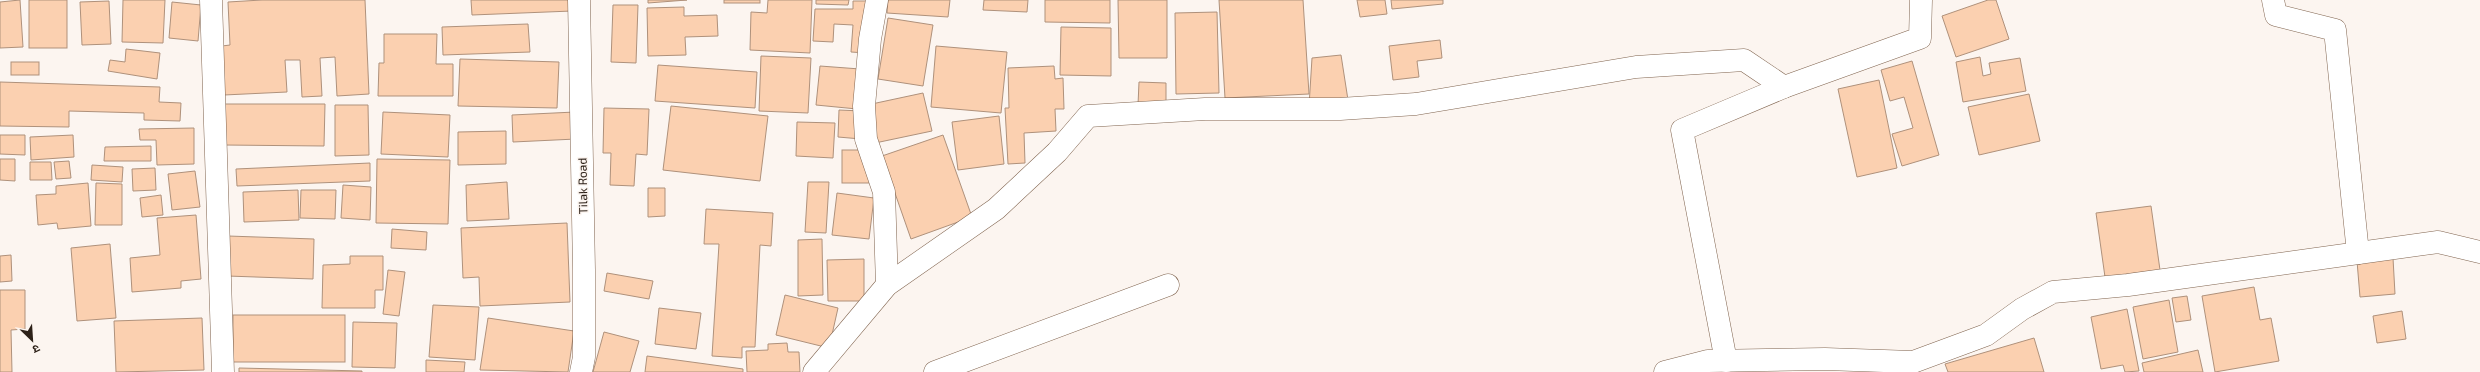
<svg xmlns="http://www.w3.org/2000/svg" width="2480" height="372" font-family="'Exo 2','Noto Sans Devanagari',sans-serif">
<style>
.building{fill:#fbd0b0;stroke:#af917b}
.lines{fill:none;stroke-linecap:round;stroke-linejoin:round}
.street-casing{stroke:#816550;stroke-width:23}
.secondary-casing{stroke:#816550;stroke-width:23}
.street{stroke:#fff;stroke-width:22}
.secondary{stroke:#fff;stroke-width:22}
.labels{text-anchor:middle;stroke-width:3;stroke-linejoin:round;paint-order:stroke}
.street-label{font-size:12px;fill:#2d2118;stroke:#fcf5f0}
</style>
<rect width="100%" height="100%" fill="#fcf5f0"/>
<g class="building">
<polygon points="20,0 23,47 0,48 0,2"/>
<rect x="29" y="0" width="38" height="48"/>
<polygon points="123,0 165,0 163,43 122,42"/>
<polygon points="262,0 365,0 369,94 337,96 335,57 320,58 322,96 302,97 300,60 285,60 287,92 224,95 222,46 230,45 228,2"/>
<polygon points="471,0 572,0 572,11 472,15"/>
<polygon points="648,0 687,0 648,3"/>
<rect x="724" y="0" width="36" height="3"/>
<polygon points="768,0 812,0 810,53 750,50 751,12 767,13"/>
<polygon points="816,0 849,0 848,5 816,4"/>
<polygon points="888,0 950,0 948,17 887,13"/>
<polygon points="984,0 1028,0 1027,12 983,10"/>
<polygon points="1045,0 1110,0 1110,23 1045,22"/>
<polygon points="1118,0 1167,0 1167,58 1119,58"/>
<polygon points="1219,0 1303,0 1309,94 1225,98"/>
<polygon points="1357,0 1385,0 1387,14 1360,17"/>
<polygon points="1391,0 1443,0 1443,4 1392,9"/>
<polygon points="1988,0 1996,0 2009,39 1956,57 1942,16"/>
<polygon points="109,1 111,44 82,45 80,2"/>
<polygon points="853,1 868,1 866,53 851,52 853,25 834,24 833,42 813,41 815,9 853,9"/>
<polygon points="172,2 201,5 198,41 169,38"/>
<polygon points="613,5 638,5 636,63 611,62"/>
<polygon points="684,7 684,16 717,15 718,36 685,37 686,55 648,56 647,8"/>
<polygon points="1217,12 1219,93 1176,94 1175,13"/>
<polygon points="888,18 933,25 923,86 878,79"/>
<polygon points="528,24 530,52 443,55 442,27"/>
<polygon points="1061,27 1111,28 1111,76 1060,75"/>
<polygon points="384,34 437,34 436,64 453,64 453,96 378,96 379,63 384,63"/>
<polygon points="1440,40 1442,58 1417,61 1419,77 1393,80 1389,46"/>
<polygon points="936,46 1007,52 1001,113 931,107"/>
<polygon points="126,49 160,53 157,79 108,71 110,60 125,62"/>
<polygon points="1341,55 1348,100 1309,106 1312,58"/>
<polygon points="761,56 811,58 808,113 759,111"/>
<polygon points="1980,57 1983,76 1991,74 1989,63 2020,58 2026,91 1963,102 1956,62"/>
<polygon points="460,59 559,62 557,108 458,106"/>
<polygon points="1912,61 1939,155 1902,166 1892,134 1913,128 1904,97 1890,101 1881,70"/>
<rect x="11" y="62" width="28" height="13"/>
<polygon points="658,65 757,72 755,108 655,101"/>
<polygon points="820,66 860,69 857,109 816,105"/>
<polygon points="1054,66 1055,79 1063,78 1064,109 1055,109 1056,131 1024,133 1025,163 1008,164 1005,108 1009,108 1008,68"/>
<polygon points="1879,80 1897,168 1857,177 1838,89"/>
<polygon points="0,82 160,87 159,102 181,103 180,121 144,120 144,113 69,111 69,127 0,126"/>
<polygon points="1139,82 1166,83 1166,106 1138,105"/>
<polygon points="923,93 932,131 875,143 867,105"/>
<polygon points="2029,94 2040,141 1979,155 1968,107"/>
<polygon points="223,104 325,104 324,146 223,145"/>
<polygon points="335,105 368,105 369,155 335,156"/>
<polygon points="671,106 768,116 760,181 663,170"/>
<polygon points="604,108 649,109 647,155 636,154 634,186 610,185 611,153 603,153"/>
<polygon points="839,110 862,111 861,139 838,137"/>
<polygon points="383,112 450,115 448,157 381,154"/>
<polygon points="575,112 576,139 513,142 512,115"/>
<polygon points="999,116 1004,164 958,170 952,122"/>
<polygon points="797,122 835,123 833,158 796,156"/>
<polygon points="194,128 194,164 157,165 156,140 140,140 139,129"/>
<polygon points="506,131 506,164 458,165 458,132"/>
<polygon points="0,135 25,135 25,155 0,154"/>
<polygon points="73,135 74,157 31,160 30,137"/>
<polygon points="943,135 972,217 911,239 882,156"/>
<polygon points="151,146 151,161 104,161 105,147"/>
<rect x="842" y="150" width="28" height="33"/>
<polygon points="0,159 15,159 15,181 0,180"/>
<polygon points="377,159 450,160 448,224 376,223"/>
<polygon points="69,161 71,178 56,179 54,162"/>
<polygon points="30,162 51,162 52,180 30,180"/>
<polygon points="370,163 370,181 237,186 236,169"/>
<polygon points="92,165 123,167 122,182 91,180"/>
<polygon points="155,168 156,190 133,191 132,169"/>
<polygon points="195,171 200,207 172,210 168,174"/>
<polygon points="507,182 509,219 467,221 466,185"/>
<polygon points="808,182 829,182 826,233 805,232"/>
<polygon points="88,183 91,226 58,229 57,223 38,225 36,195 56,194 56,186"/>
<polygon points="96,183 122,184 122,225 95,225"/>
<polygon points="343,185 371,187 370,220 341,218"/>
<polygon points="648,188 665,188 665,216 648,217"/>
<polygon points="298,190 299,220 244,222 243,192"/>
<polygon points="301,190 336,190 335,219 300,218"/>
<polygon points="837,193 874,198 869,239 832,235"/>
<polygon points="161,195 163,215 142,217 140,198"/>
<polygon points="2151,206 2160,270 2105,277 2096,213"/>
<polygon points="706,209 773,213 771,246 760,245 755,347 742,347 742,358 712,356 719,244 704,244"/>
<polygon points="196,215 201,279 181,281 181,288 132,292 130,258 160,255 157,218"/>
<polygon points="567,223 570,302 480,306 479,277 463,278 461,228"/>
<polygon points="392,229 427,232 426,250 391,248"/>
<polygon points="228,236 314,239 313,279 227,276"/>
<polygon points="822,239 823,295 798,296 798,240"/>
<polygon points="110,244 116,318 77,321 71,248"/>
<polygon points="11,255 12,281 0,282 0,256"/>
<polygon points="350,256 383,256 383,290 375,290 375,308 322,308 323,265 350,264"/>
<polygon points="2393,258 2395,294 2360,297 2357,261"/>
<polygon points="864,259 864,301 828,301 827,260"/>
<polygon points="388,270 405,272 399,316 383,314"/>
<polygon points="607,273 653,281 649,299 604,291"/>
<polygon points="2254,287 2260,320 2271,318 2279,361 2215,372 2202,296"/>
<polygon points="0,290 25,290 25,329 11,330 12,372 0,372"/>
<polygon points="785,295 838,308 829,348 776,335"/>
<polygon points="2187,296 2191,320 2176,322 2172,298"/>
<polygon points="2169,300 2178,352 2143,359 2133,307"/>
<polygon points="433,305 479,307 475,360 429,357"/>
<polygon points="659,308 701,313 696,349 655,344"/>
<polygon points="2127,309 2139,371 2125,372 2123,365 2101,369 2091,317"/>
<polygon points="2402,311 2406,339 2377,343 2373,316"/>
<rect x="233" y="315" width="112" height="47"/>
<polygon points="202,318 204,370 116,372 114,321"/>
<polygon points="488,318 574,331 568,372 480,370"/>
<polygon points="353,322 397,323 395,368 352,367"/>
<polygon points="604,332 639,341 630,372 593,372"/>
<polygon points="2034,338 2044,372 1948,372 1945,364"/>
<polygon points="787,343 788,352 799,352 800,372 747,372 746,351 768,350 768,344"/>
<polygon points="2198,350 2203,372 2144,372 2142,363"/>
<polygon points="647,356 743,369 743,372 645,372"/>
<polygon points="426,360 465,362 464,372 426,372"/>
<polygon points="239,368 362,371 362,372 239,372"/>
</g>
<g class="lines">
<g class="street-casing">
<g id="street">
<polyline points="211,0 223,372"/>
<polyline points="877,0 870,39 864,106 866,139 884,192 887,285"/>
<polyline points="2273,0 2276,15 2335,30 2358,253"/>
<polyline points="1726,361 1682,130 1784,87"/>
<polyline points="814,372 887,285 996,209 1057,152 1088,116 1205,109 1340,109 1416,104 1636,67 1744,60 1784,87 1920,38 1921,0"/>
<polyline points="935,372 1168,285"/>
<polyline points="1665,372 1708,361 1825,359 1913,362 1986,335 2022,309 2053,292 2128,285 2438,242 2480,252"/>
</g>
</g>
<g class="secondary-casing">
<polyline id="secondary" points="579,0 584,270 584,357 581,372"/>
</g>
<use href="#street" class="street"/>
<use href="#secondary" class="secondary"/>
</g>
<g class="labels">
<g class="street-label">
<text transform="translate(583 186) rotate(-91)" y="4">Tilak Road</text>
</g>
</g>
<g transform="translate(32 340) rotate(155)" stroke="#fcf5f0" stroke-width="3" paint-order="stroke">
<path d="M0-3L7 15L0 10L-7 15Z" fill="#2d2118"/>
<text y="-6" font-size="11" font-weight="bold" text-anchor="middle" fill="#2d2118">उ</text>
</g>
</svg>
